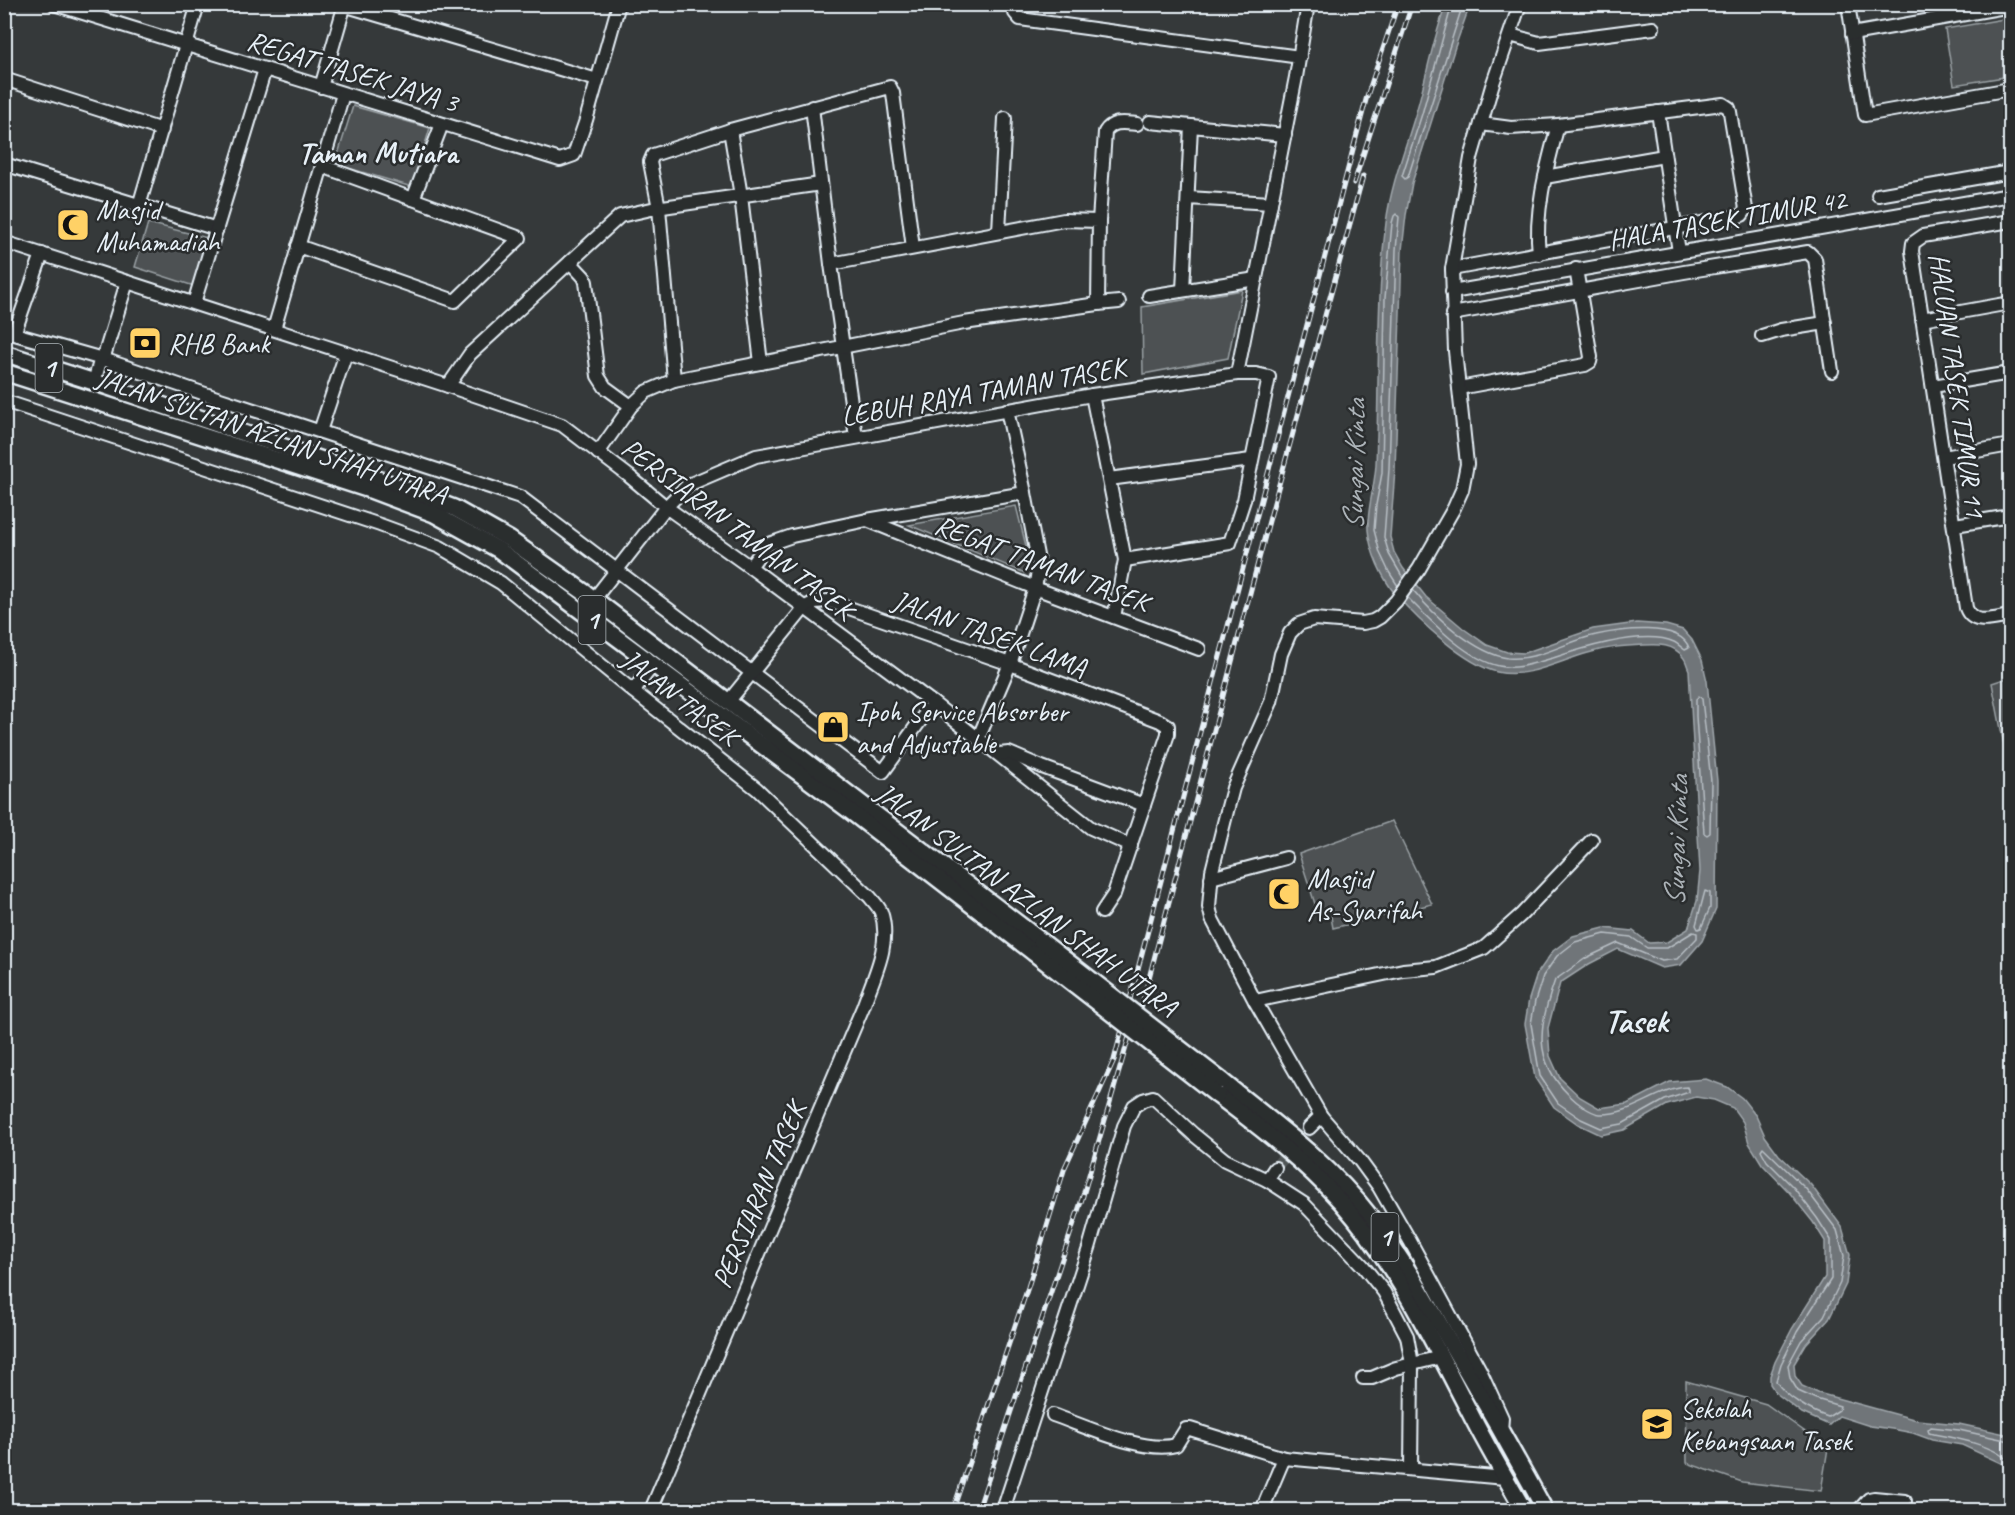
<svg xmlns="http://www.w3.org/2000/svg" width="2015" height="1515" font-family="Caveat,sans-serif">
<style>
.green{fill:#4d5152;stroke:#9aa1a5;stroke-width:1.5}
.water{fill:#707579;stroke:#a0a7ac;stroke-width:1.5}
.lines{fill:none;stroke-linecap:round;stroke-linejoin:round}
.shore{stroke:#b8bfc5;stroke-width:1.5}
.minor-tunnel{stroke:#505556;stroke-width:12;stroke-dasharray:12 6;stroke-linecap:butt}
.minor-casing{stroke:#e8f1f8;stroke-width:16}
.major-casing{stroke:#e8f1f8;stroke-width:20}
.minor{stroke:#2a2d2e;stroke-width:12}
.major{stroke:#2a2d2e;stroke-width:15}
.rail-casing{stroke:#e8f1f8;stroke-width:5}
.rail{stroke:#2a2d2e;stroke-width:3;stroke-dasharray:9;stroke-linecap:butt}
.major-bridge-casing{stroke:#e8f1f8;stroke-width:20;stroke-linecap:butt}
.major-bridge{stroke:#2a2d2e;stroke-width:15}
.labels{text-anchor:middle;stroke-width:5;stroke-linejoin:round;paint-order:stroke}
.shield{fill:#2a2d2e;stroke:#afb6bb;stroke-width:1.5}
.shield-label{font-size:27px;font-weight:bold;fill:#e8f1f8}
.street-label{font-size:28px;fill:#e8f1f8;stroke:#2a2d2e}
.poi-label{font-size:28px;fill:#e8f1f8;stroke:#2a2d2e;text-anchor:start}
.neighbourhood-label{font-size:30px;font-weight:bold;fill:#e8f1f8;stroke:#2a2d2e}
.water-label{font-size:30px;font-style:italic;fill:#acb3b8;stroke:#2a2d2e}
.district-label{font-size:34px;font-weight:bold;fill:#e8f1f8;stroke:#2a2d2e}
</style>
<rect width="100%" height="100%" fill="#35393a"/>
<filter id="ink" filterUnits="userSpaceOnUse"><feTurbulence type="fractalNoise" baseFrequency=".0167" numOctaves="2"/><feDisplacementMap in="SourceGraphic" scale="12" xChannelSelector="R" yChannelSelector="G"/><feConvolveMatrix kernelMatrix="1 2 1 2 8 2 1 2 1" color-interpolation-filters="sRGB"/></filter>
<g filter="url(#ink)">
<g class="green">
<polygon points="2010,18 2010,76 1954,85 1945,29"/>
<polygon points="353,106 430,128 412,187 335,164"/>
<polygon points="148,223 208,238 194,286 135,267"/>
<polygon points="1242,290 1228,358 1143,374 1142,307"/>
<polygon points="1016,506 1030,562 1025,573 909,525"/>
<polygon points="2010,677 2010,776 1992,683"/>
<polygon points="1392,821 1432,904 1333,928 1330,911 1313,914 1315,904 1299,854"/>
<polygon points="1686,1381 1766,1404 1828,1448 1821,1491 1742,1482 1687,1463"/>
</g>
<path class="water" d="M 1446,5 L 1470,5 L 1455,47 L 1412,183 L 1406,215 L 1402,250 L 1395,470 L 1390,537 L 1394,552 L 1403,568 L 1426,597 L 1464,629 L 1487,645 L 1507,652 L 1524,653 L 1593,629 L 1637,623 L 1666,625 L 1683,630 L 1692,640 L 1702,660 L 1707,681 L 1717,781 L 1716,909 L 1702,941 L 1681,965 L 1662,968 L 1618,949 L 1589,964 L 1560,983 L 1548,1028 L 1550,1056 L 1560,1078 L 1580,1097 L 1599,1108 L 1627,1104 L 1670,1082 L 1706,1079 L 1727,1087 L 1742,1098 L 1756,1116 L 1765,1136 L 1779,1155 L 1811,1185 L 1842,1227 L 1850,1255 L 1846,1284 L 1829,1319 L 1806,1344 L 1794,1364 L 1795,1376 L 1802,1386 L 1818,1393 L 1917,1420 L 1959,1424 L 2010,1435 L 2010,1473 L 2003,1464 L 1962,1445 L 1932,1440 L 1913,1433 L 1892,1429 L 1870,1426 L 1839,1416 L 1829,1425 L 1802,1413 L 1776,1393 L 1770,1384 L 1770,1376 L 1775,1362 L 1792,1329 L 1825,1277 L 1825,1241 L 1813,1222 L 1789,1192 L 1762,1164 L 1749,1143 L 1743,1122 L 1733,1108 L 1714,1100 L 1696,1097 L 1667,1105 L 1624,1130 L 1601,1135 L 1578,1124 L 1554,1107 L 1535,1078 L 1525,1024 L 1529,999 L 1537,974 L 1553,951 L 1573,936 L 1604,928 L 1633,931 L 1649,943 L 1667,942 L 1688,929 L 1697,901 L 1700,871 L 1689,670 C 1687,666 1686,660 1683,657 C 1674,644 1658,644 1644,645 C 1625,646 1607,647 1588,653 C 1559,661 1527,679 1497,672 C 1464,664 1418,620 1396,595 C 1382,578 1370,552 1368,530 C 1367,511 1373,493 1375,474 C 1377,462 1376,449 1377,436 C 1379,365 1377,294 1386,223 C 1391,184 1406,147 1417,109 C 1427,74 1433,38 1446,5 Z"/>
<g class="lines">
<g class="shore">
<polyline points="1452,4 1422,114 1402,176 1405,179 1408,177 1463,4"/>
<polyline points="1398,586 1389,572 1380,553 1374,530 1376,505 1382,473 1385,298 1392,223 1394,216 1396,214 1399,217 1396,250 1389,469 1384,537 1389,554 1403,578"/>
<path d="M 1408,598 C 1431,621 1466,659 1499,666 C 1518,670 1535,663 1553,658 C 1583,648 1645,629 1674,642 C 1678,644 1682,648 1685,650 L 1689,648 C 1680,621 1618,630 1596,635 C 1566,641 1540,661 1508,658 C 1476,654 1433,615 1413,590"/>
<polygon points="1699,696 1702,699 1711,781 1710,833 1707,835 1704,833 1696,716 1696,699"/>
<polygon points="1705,891 1710,893 1710,908 1701,928 1698,929 1696,925"/>
<path d="M 1693,932 L 1697,933 L 1697,938 L 1677,959 L 1662,961 L 1618,943 L 1586,958 L 1555,980 C 1539,1025 1532,1059 1569,1095 C 1576,1102 1590,1113 1600,1114 C 1633,1115 1656,1089 1687,1087 L 1689,1089 L 1689,1092 L 1665,1100 L 1622,1124 L 1601,1128 L 1581,1119 L 1558,1103 L 1540,1076 L 1531,1024 L 1535,1001 L 1543,976 L 1557,956 L 1575,942 L 1605,934 L 1631,937 L 1647,948 L 1667,948 Z"/>
<path d="M 1763,1147 L 1806,1189 L 1837,1230 L 1844,1256 L 1840,1283 L 1824,1316 L 1801,1341 L 1788,1365 L 1790,1378 L 1798,1391 L 1816,1399 L 1840,1406 L 1839,1410 L 1828,1417 C 1812,1412 1784,1396 1776,1381 L 1781,1364 L 1797,1332 L 1831,1279 L 1831,1240 L 1817,1218 L 1794,1188 L 1767,1161 L 1761,1150 Z"/>
<path d="M 2010,1441 L 1959,1430 L 1931,1427 L 1928,1430 L 1929,1433 L 1933,1434 C 1955,1438 1996,1445 2010,1463"/>
</g>
<polyline class="minor-tunnel" points="1275,1168 1309,1128"/>
<g class="minor-casing">
<g id="minor">
<polyline points="54,4 560,160 574,155 586,120 619,4"/>
<polyline points="340,4 597,80"/>
<polyline points="1014,4 1015,13 1020,19 1300,57"/>
<polyline points="1848,4 1865,115 2010,89"/>
<polyline points="1852,34 2005,7"/>
<polyline points="1510,35 1539,43 1653,28"/>
<polyline points="4,79 162,130"/>
<polyline points="321,87 345,4"/>
<polyline points="812,107 831,264 856,437"/>
<polyline points="1658,112 1679,252"/>
<polyline points="1150,122 1285,135"/>
<polyline points="730,130 741,196 761,363"/>
<polyline points="4,164 217,229"/>
<polyline points="1545,177 1664,156"/>
<polyline points="1878,195 2010,172"/>
<polyline points="1188,198 1271,203"/>
<polyline points="413,199 442,124"/>
<polyline points="139,206 198,4"/>
<path d="M 1099,221 L 1105,132 C 1113,120 1124,123 1137,124"/>
<path d="M 2010,221 L 1923,236 L 1913,243 L 1912,251 L 1966,608 C 1973,627 1995,618 2010,616"/>
<polyline points="999,231 1005,118"/>
<polyline points="4,242 448,386 562,425 629,476 666,507 750,567 933,703 1091,828 1131,846"/>
<polyline points="298,246 455,301 520,238 322,166"/>
<path d="M 1539,254 C 1534,212 1547,166 1558,125"/>
<polyline points="570,262 584,277 586,282 598,376 605,387 631,406"/>
<polyline points="1452,269 1739,216 1742,215 1746,209 1730,112 1729,108 1723,104 1558,125 1511,128 1481,124"/>
<polyline points="1183,290 1191,126"/>
<polyline points="1452,292 2010,195"/>
<polyline points="1149,296 1256,279"/>
<polyline points="194,303 265,69"/>
<polyline points="1098,304 1119,302"/>
<polyline points="1452,314 1684,272 1808,252 1815,259 1832,371"/>
<polyline points="1922,319 2010,303"/>
<polyline points="274,329 343,94"/>
<polyline points="4,331 106,360 214,397 520,497 883,772 933,703"/>
<polyline points="14,334 42,254"/>
<polyline points="1762,336 1781,330 1825,323"/>
<polyline points="1237,374 1296,77 1308,4"/>
<polyline points="674,380 659,208 650,162 653,155 730,130 890,87 893,93 913,248"/>
<polyline points="94,382 101,358 105,353 127,282"/>
<polyline points="448,386 470,354 620,216 656,208 821,184"/>
<polyline points="1933,386 2010,373"/>
<polyline points="1459,388 1585,365 1590,362 1591,357 1576,269"/>
<polyline points="1092,395 1125,560 1114,617"/>
<path d="M 4,401 L 380,525 L 440,547 L 501,583 L 633,691 L 757,789 L 870,897 C 874,902 879,907 881,912 C 892,944 873,978 863,1007 L 651,1510"/>
<polyline points="320,431 346,353"/>
<polyline points="598,453 631,406 646,392 674,380 964,323 1098,304 1099,221 1064,220 831,264"/>
<polyline points="1944,457 2010,445"/>
<polyline points="1109,479 1251,460"/>
<polyline points="867,520 1035,588 1199,649"/>
<polyline points="1955,525 2010,516"/>
<polyline points="750,567 766,545 792,536 867,520 1025,493"/>
<polyline points="594,599 666,507 688,485 756,456 1092,395 1237,374 1256,374 1269,377 1244,500 1230,543 1125,560"/>
<polyline points="633,691 653,665"/>
<polyline points="728,702 805,607 815,602 829,601 1010,664 1160,721 1168,726 1168,734 1114,894 1102,912"/>
<polyline points="978,739 1010,664 1035,588 1039,566 1025,493 1007,410"/>
<polyline points="999,754 1009,753 1042,767 1144,805"/>
<polyline points="1211,878 1286,858"/>
<polyline points="1255,1001 1403,970 1436,967 1484,948 1521,915 1592,840"/>
<polyline points="1309,1128 1321,1116"/>
<polyline points="1267,1180 1275,1168"/>
<polyline points="1363,1378 1372,1378 1396,1368 1441,1357"/>
<path d="M 1053,1415 C 1085,1426 1144,1454 1176,1445 L 1186,1429 L 1190,1429 L 1284,1458 L 1505,1478"/>
<polyline points="1501,1431 1502,1418 1480,1370 1410,1241 1379,1187 1360,1161 1321,1116 1255,1001 1212,919 1209,907 1212,871 1228,807 1233,788 1271,702 1281,654 1290,633 1299,624 1314,619 1363,623 1373,621 1380,617 1396,601 1419,569 1454,508 1462,490 1467,464 1455,351 1452,269 1471,158 1492,86 1520,4"/>
<polyline points="1003,1510 1089,1248 1124,1126 1134,1106 1143,1100 1153,1097 1193,1134 1225,1160 1267,1180 1304,1204 1363,1266 1384,1292 1407,1336 1412,1364 1411,1469"/>
<polyline points="1262,1510 1284,1458"/>
<polyline points="1859,1510 1869,1499 1874,1498 1905,1501"/>
</g>
</g>
<g class="major-casing">
<g id="major">
<polyline points="4,353 94,382 378,479 454,508 509,539 594,599 1041,941"/>
<polyline points="4,372 370,490 434,514 499,550 850,811 1034,953"/>
<path d="M 1222,1081 C 1274,1123 1329,1163 1370,1216 C 1403,1258 1429,1305 1455,1351 C 1486,1404 1516,1457 1545,1510"/>
<path d="M 1217,1095 C 1261,1128 1304,1161 1341,1202 C 1396,1264 1431,1338 1469,1411 C 1486,1445 1505,1477 1524,1510"/>
</g>
</g>
<use href="#minor" class="minor"/>
<use href="#major" class="major"/>
<g class="rail-casing">
<g id="rail">
<polyline points="1354,183 1412,4"/>
<polyline points="1133,1039 1266,532 1363,176"/>
<polyline points="953,1510 1028,1287 1065,1167 1114,1060 1367,96 1398,4"/>
<polyline points="978,1510 1082,1199 1131,1030"/>
</g>
</g>
<use href="#rail" class="rail"/>
<g class="major-bridge-casing">
<g id="major-bridge">
<polyline points="1041,941 1222,1081"/>
<polyline points="1034,953 1217,1095"/>
</g>
</g>
<use href="#major-bridge" class="major-bridge"/>
</g>
</g>
<defs>
<g id="mosque-square" transform="scale(1.725)"><rect x="-9" y="-9" width="18" height="18" rx="4" fill="#ffd166" stroke="#2a2d2e"/><path d="M3.5-4.9A6 6 0 1 0 3.5 4.9A5 5 0 1 1 3.5-4.9Z" fill="#111"/></g>
<g id="bank-square" transform="scale(1.725)"><rect x="-9" y="-9" width="18" height="18" rx="4" fill="#ffd166" stroke="#2a2d2e"/><path d="M-6-4H6V4H-6ZM0-2.3a2.3 2.3 0 1 0 0 4.6a2.3 2.3 0 1 0 0-4.6Z" fill="#111"/></g>
<g id="shop-square" transform="scale(1.725)"><rect x="-9" y="-9" width="18" height="18" rx="4" fill="#ffd166" stroke="#2a2d2e"/><path d="M-5-2.5h2.3a2.7 3.5 0 0 1 5.4 0H5L5.5 6h-11ZM-1.5-2.5h3a1.5 2.3 0 0 0-3 0Z" fill="#111"/></g>
<g id="school-square" transform="scale(1.725)"><rect x="-9" y="-9" width="18" height="18" rx="4" fill="#ffd166" stroke="#2a2d2e"/><path d="M0-5L7-2L0 1L-7-2ZM-4 1L0 2.5L4 1V4Q0 6-4 4Z" fill="#111"/></g>
</defs>
<g fill-rule="evenodd">
<use href="#mosque-square" x="73" y="225"/>
<use href="#bank-square" x="145" y="343"/>
<use href="#shop-square" x="833" y="727"/>
<use href="#mosque-square" x="1284" y="894"/>
<use href="#school-square" x="1657" y="1424"/>
</g>
<g class="labels">
<g class="shield">
<rect x="35.5" y="344" width="27" height="48" rx="4.5"/>
<rect x="578.5" y="596" width="27" height="48" rx="4.5"/>
<rect x="1371.5" y="1213" width="27" height="48" rx="4.5"/>
</g>
<g class="shield-label">
<text x="49" y="377">1</text>
<text x="592" y="629">1</text>
<text x="1385" y="1246">1</text>
</g>
<g class="street-label">
<text transform="translate(353 71) rotate(17)" y="10">REGAT TASEK JAYA 3</text>
<text transform="translate(1727 219) rotate(-10)" y="10">HALA TASEK TIMUR 42</text>
<text transform="translate(1958 385) rotate(82)" y="10">HALUAN TASEK TIMUR 11</text>
<text transform="translate(983 391) rotate(-10)" y="10">LEBUH RAYA TAMAN TASEK</text>
<text transform="translate(272 435) rotate(19)" y="10">JALAN SULTAN AZLAN SHAH UTARA</text>
<text transform="translate(738 528) rotate(37)" y="10">PERSIARAN TAMAN TASEK</text>
<text transform="translate(1042 563) rotate(21)" y="10">REGAT TAMAN TASEK</text>
<text transform="translate(990 633) rotate(20)" y="10">JALAN TASEK LAMA</text>
<text transform="translate(680 697) rotate(38)" y="10">JALAN TASEK</text>
<text transform="translate(1027 899) rotate(37)" y="10">JALAN SULTAN AZLAN SHAH UTARA</text>
<text transform="translate(758 1195) rotate(-67)" y="10">PERSIARAN TASEK</text>
</g>
<g class="poi-label">
<text x="96" y="219">Masjid<tspan x="96" dy="32">Muhamadiah</tspan></text>
<text x="168" y="353">RHB Bank</text>
<text x="856" y="721">Ipoh Service Absorber<tspan x="856" dy="32">and Adjustable</tspan></text>
<text x="1307" y="888">Masjid<tspan x="1307" dy="32">As-Syarifah</tspan></text>
<text x="1680" y="1418">Sekolah<tspan x="1680" dy="32">Kebangsaan Tasek</tspan></text>
</g>
<g class="neighbourhood-label">
<text x="378" y="163">Taman Mutiara</text>
</g>
<g class="water-label">
<text transform="translate(1354 465) rotate(-89)" y="10">Sungai Kinta</text>
<text transform="translate(1676 841) rotate(-88)" y="10">Sungai Kinta</text>
</g>
<g class="district-label">
<text x="1636" y="1032">Tasek</text>
</g>
</g>
<rect width="2015" height="1515" fill="none" stroke="#2a2d2e" stroke-width="24"/>
<rect x="12" y="12" width="1991" height="1491" fill="none" stroke="#e8f1f8" stroke-width="2" filter="url(#ink)"/>
</svg>
